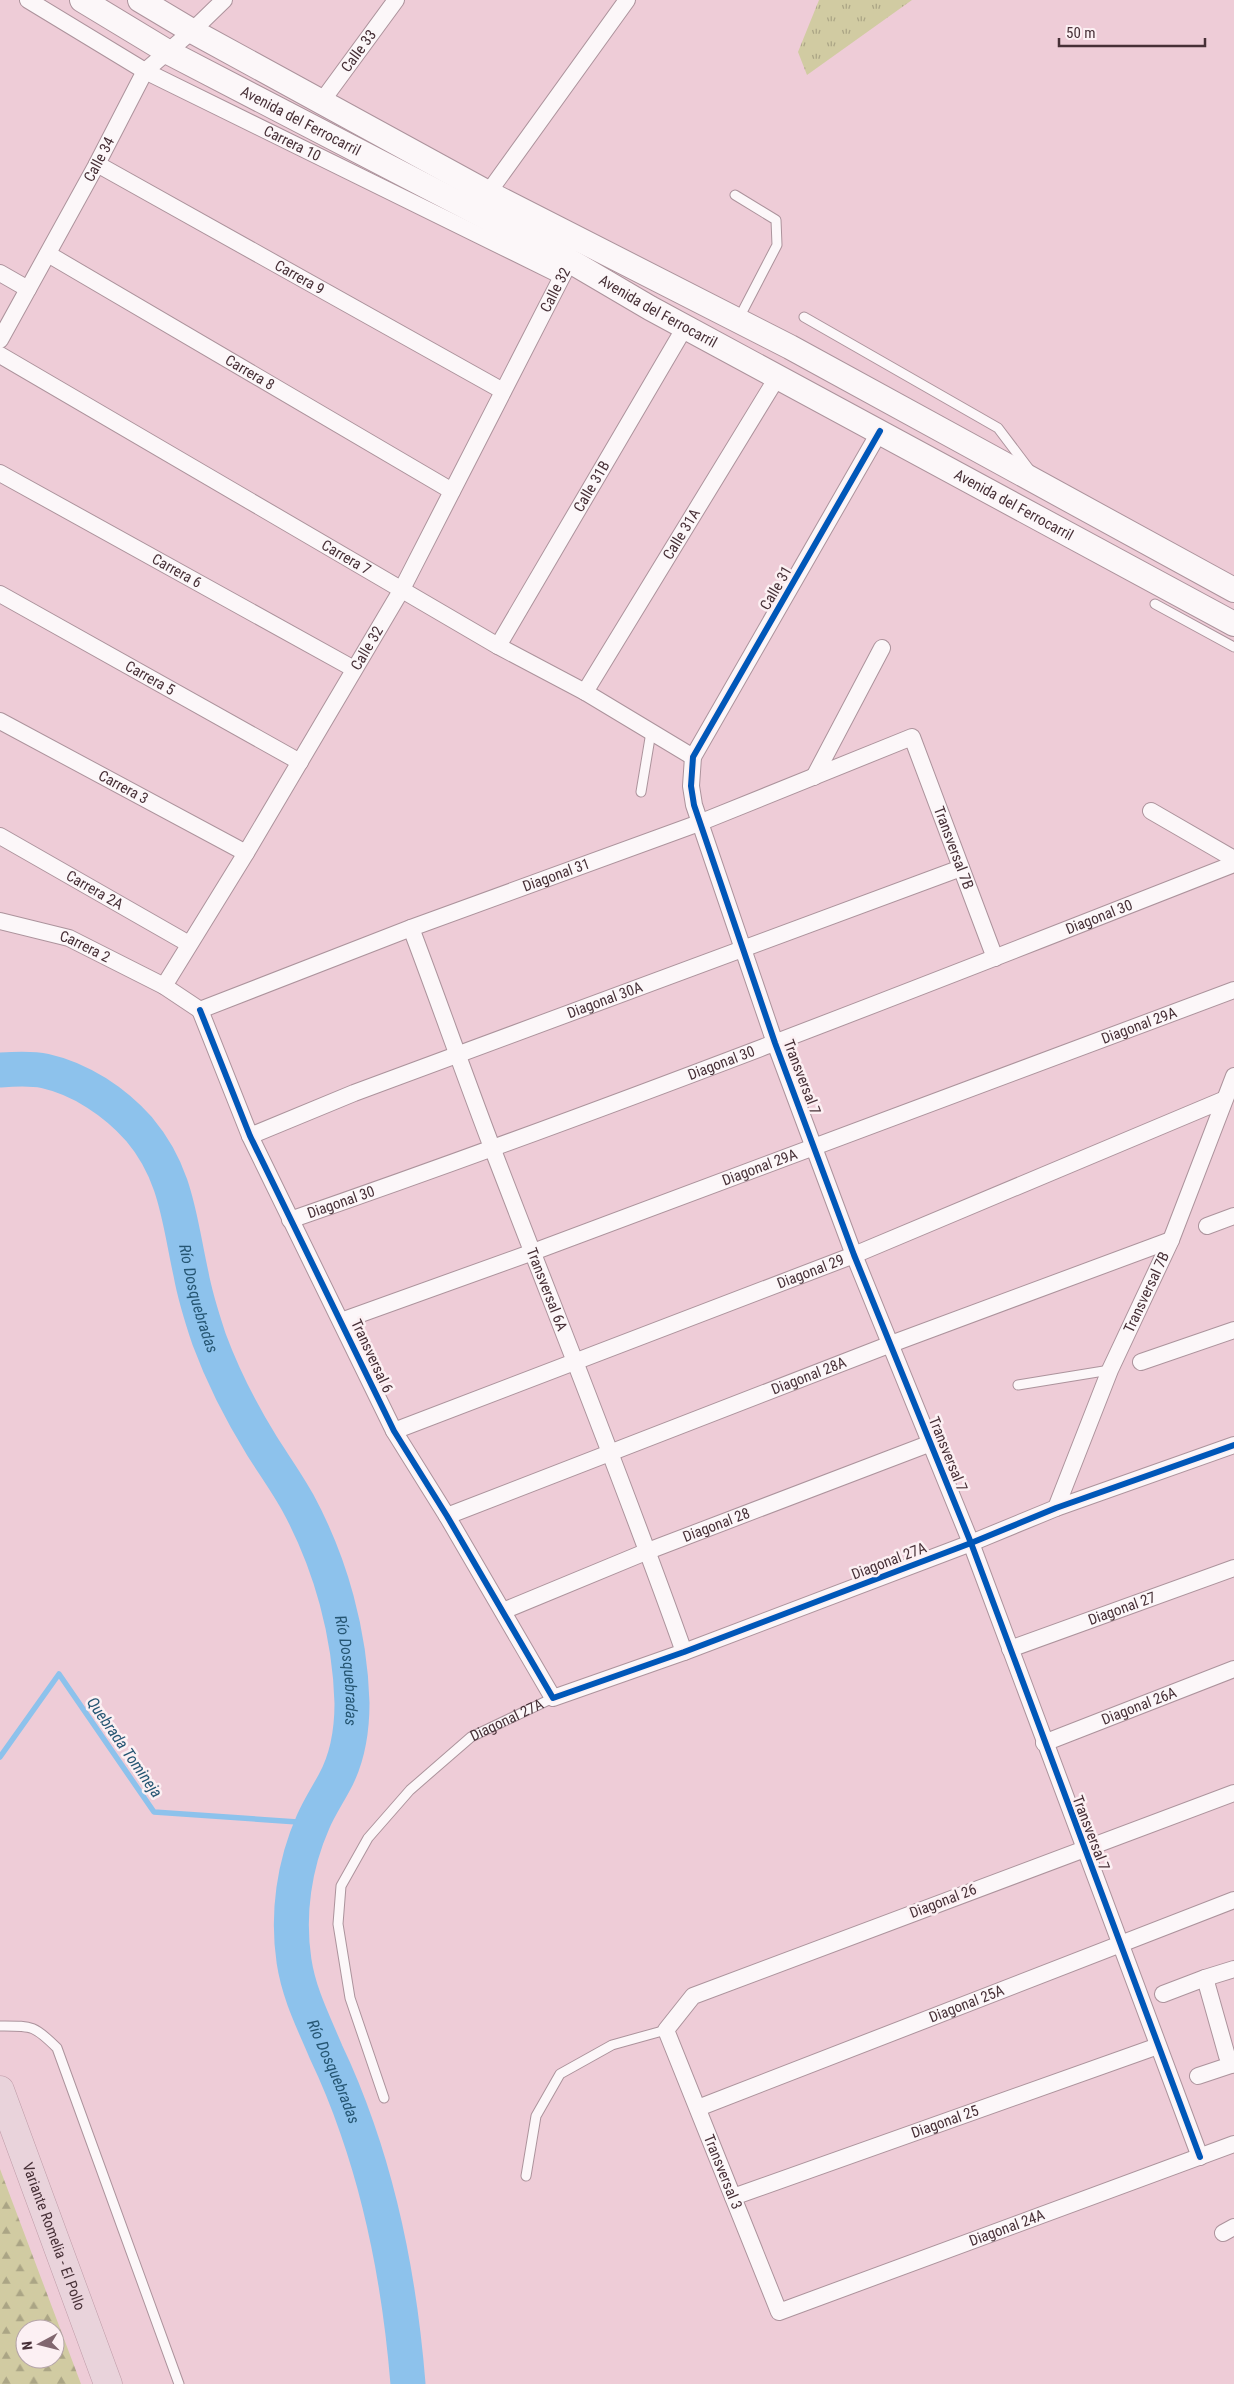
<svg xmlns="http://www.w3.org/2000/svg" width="1234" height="2384" font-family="'Roboto Condensed',sans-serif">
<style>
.grass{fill:url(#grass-tufts)}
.forest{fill:url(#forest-firs);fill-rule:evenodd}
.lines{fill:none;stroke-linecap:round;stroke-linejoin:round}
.stream{stroke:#8dc2ec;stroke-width:5.5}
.river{stroke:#8dc2ec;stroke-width:35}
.lane-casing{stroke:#ac939c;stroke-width:11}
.street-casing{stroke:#ac939c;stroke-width:18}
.secondary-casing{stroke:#ac939c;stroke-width:26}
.highway-casing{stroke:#be9ba7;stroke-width:29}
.lane{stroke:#fcf7f9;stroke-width:9}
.street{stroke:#fcf7f9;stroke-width:16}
.secondary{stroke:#fcf7f9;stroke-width:24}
.highway{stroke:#e9d3db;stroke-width:28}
.cycleway-casing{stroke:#fcf0f3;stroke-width:9}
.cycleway{stroke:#0057b8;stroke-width:6}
.labels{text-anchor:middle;stroke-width:5;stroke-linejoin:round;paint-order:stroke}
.street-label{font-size:15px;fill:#473037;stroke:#fcf0f3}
.water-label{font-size:16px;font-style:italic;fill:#265673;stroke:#fcf0f3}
</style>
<defs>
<pattern id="grass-tufts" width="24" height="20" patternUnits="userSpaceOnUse" patternTransform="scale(1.25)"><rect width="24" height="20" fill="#d1cba2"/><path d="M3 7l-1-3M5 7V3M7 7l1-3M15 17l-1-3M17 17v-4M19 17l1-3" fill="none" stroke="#aba585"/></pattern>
<pattern id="forest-firs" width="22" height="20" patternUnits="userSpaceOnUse" patternTransform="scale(1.25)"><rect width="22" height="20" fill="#d1cba2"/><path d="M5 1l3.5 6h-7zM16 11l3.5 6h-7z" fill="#aba585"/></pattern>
</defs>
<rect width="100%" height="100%" fill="#eeccd7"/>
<polygon class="grass" points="819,0 912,0 807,75 798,52"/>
<path class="forest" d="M 0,2169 L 81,2384 L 0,2384 ZM 25,2329 L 55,2329 L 55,2359 L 25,2359 Z"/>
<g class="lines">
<polyline class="stream" points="0,1757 59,1674 154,1812 312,1823"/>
<path class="river" id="s1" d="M 0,1070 C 14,1069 31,1068 45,1071 C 81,1079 115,1102 139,1129 C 177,1174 179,1220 191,1274 C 195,1296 202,1318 209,1339 C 223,1377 241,1412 262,1446 C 274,1465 287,1483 298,1503 C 331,1564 350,1634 352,1703 C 352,1731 348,1758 334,1783 C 327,1796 319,1808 313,1822 C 294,1865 287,1914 294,1961 C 299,1994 313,2021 326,2052 C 338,2077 348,2102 357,2128 C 386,2211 401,2297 408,2384"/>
<g class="lane-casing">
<g id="lane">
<polyline points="735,195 776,220 777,245 738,320"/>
<polyline points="804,317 998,428 1029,469"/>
<polyline points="1155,604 1234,647"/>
<polyline points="641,792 651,732"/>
<polyline points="1018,1385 1110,1370"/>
<path d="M 0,2026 C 32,2026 34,2025 57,2048 L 179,2384"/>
<path id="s2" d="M 384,2098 L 350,1998 L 338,1924 L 341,1886 L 368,1838 L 410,1790 L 471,1737 L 553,1698"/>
<polyline points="526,2176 536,2116 560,2074 612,2045 666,2030"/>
</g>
</g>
<g class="street-casing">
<g id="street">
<path id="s3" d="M 28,0 L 145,71 L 562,276"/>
<path id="s4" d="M 322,101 L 396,0"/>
<path id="s5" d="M 97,164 L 503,391"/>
<polyline points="488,193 627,0"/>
<path id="s6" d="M 48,254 L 452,491"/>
<polyline points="0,273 28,289"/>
<path id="s7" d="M 0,340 L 97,164 L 145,71 L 192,31 L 224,0"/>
<path id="s8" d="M 0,355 L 498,646 L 585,692 L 693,757"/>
<polyline points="880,431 693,757 691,786 694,805 775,1043 854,1255 971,1543 1200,2157"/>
<path id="s9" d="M 0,473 L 354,669"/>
<path id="s10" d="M 0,594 L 300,762"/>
<path id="s11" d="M 498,646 L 685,327"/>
<path id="s12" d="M 585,692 L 778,376"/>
<path id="s13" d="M 0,721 L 246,853"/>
<polyline points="814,777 882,648"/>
<polyline points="1151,811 1234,859"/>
<path id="s14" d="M 0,836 L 189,944"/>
<path id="s15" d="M 0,921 L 69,938 L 164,986 L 200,1010"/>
<path id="s16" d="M 411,928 C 439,1002 465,1077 493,1150 C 557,1317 624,1483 684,1652"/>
<path id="s17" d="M 164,986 L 246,853 L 402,589 L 570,261"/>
<polyline points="200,1010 250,1136 394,1431 447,1516 553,1698 684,1652 971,1543 1056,1508 1234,1445"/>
<path id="s18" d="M 200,1010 L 411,928 L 699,823 L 912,737 L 995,958"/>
<path id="s19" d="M 250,1136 L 354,1093 L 961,868"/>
<path id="s20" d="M 290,1220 C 608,1110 921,987 1234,864"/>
<polyline points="1207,1226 1234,1216"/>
<path id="s21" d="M 341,1321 L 533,1252 L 1234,990"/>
<polyline points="1141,1362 1234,1330"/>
<path id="s22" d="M 394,1431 L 854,1255 L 1223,1100"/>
<path id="s23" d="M 1056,1508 L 1110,1370 L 1171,1240 L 1234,1076"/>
<path id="s24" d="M 447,1516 L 891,1344 L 1171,1240"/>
<path id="s25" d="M 503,1611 L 648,1551 L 931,1443"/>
<path id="s26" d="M 1010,1649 L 1234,1568"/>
<path id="s27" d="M 1044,1743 L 1234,1669"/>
<path id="s28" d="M 1234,1793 L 693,1996 L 666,2030 L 779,2312 L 1234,2144"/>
<polyline points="1234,1969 1205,1978 1227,2056 1231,2065 1234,2064"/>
<polyline points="1163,1994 1205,1978"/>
<polyline points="1198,2076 1231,2065"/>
<path id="s29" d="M 698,2108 L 1234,1900"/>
<path id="s30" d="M 733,2197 L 1158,2046"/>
<polyline points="1223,2233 1234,2227"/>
</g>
</g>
<g class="secondary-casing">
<g id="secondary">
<path id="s31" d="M 82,0 L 168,52 L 570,261 L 650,308 L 1234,624"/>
<polyline points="140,0 192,31 488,193 790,347 1234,590"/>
</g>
</g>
<g class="highway-casing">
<g id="highway">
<path id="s32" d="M 0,2090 L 108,2384"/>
</g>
</g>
<use href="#lane" class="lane"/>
<use href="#street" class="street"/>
<use href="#secondary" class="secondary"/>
<use href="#highway" class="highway"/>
<g class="cycleway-casing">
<g id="cycleway">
<polyline points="880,431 693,757 691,786 694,805 775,1043 854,1255 971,1543 1200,2157"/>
<polyline points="200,1010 250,1136 394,1431 447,1516 553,1698 684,1652 971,1543 1056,1508 1234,1445"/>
</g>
</g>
<use href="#cycleway" class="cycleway"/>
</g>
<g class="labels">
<g class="street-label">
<text dy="5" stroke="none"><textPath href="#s4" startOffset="62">Calle 33</textPath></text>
<text dy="5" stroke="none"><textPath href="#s31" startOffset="250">Avenida del Ferrocarril</textPath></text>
<text dy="5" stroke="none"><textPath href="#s3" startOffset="301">Carrera 10</textPath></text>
<text dy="5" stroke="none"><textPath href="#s7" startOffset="206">Calle 34</textPath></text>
<text dy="5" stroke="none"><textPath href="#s5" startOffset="232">Carrera 9</textPath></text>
<text dy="5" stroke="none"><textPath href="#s17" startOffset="799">Calle 32</textPath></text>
<text dy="5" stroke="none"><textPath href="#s31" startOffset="655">Avenida del Ferrocarril</textPath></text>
<text dy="5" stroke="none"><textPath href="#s6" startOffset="234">Carrera 8</textPath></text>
<text dy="5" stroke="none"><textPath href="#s11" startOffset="185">Calle 31B</textPath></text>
<text dy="5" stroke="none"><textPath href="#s31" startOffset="1060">Avenida del Ferrocarril</textPath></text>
<text dy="5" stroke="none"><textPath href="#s12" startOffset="185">Calle 31A</textPath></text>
<text dy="5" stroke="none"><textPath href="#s8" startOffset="401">Carrera 7</textPath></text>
<text dy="5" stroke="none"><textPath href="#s9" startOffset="202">Carrera 6</textPath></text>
<text transform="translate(776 588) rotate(-60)" y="5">Calle 31</text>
<text dy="5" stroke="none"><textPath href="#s17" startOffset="394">Calle 32</textPath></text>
<text dy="5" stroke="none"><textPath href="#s10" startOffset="172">Carrera 5</textPath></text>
<text dy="5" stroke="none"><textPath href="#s13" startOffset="140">Carrera 3</textPath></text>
<text dy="5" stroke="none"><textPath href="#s18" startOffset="881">Transversal 7B</textPath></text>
<text dy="5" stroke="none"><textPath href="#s18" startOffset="381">Diagonal 31</textPath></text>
<text dy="5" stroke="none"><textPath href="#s14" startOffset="109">Carrera 2A</textPath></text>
<text dy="5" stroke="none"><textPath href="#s20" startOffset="864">Diagonal 30</textPath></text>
<text dy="5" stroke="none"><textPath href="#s15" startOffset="89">Carrera 2</textPath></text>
<text dy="5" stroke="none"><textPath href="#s19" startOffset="380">Diagonal 30A</textPath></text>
<text dy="5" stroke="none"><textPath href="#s21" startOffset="851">Diagonal 29A</textPath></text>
<text dy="5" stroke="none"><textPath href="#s20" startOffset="459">Diagonal 30</textPath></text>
<text transform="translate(802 1077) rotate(69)" y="5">Transversal 7</text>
<text dy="5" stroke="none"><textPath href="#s21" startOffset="446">Diagonal 29A</textPath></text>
<text dy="5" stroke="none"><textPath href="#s20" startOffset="54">Diagonal 30</textPath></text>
<text dy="5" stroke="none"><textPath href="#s22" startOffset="446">Diagonal 29</textPath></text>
<text dy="5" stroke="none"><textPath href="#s16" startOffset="386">Transversal 6A</textPath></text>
<text dy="5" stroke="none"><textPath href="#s23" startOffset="234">Transversal 7B</textPath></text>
<text transform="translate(372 1356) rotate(65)" y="5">Transversal 6</text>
<text dy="5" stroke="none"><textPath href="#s24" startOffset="388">Diagonal 28A</textPath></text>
<text transform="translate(948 1454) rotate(68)" y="5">Transversal 7</text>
<text dy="5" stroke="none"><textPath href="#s25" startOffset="230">Diagonal 28</textPath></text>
<text transform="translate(889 1561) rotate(-21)" y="5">Diagonal 27A</text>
<text dy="5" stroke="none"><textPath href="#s26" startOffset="119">Diagonal 27</textPath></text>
<text dy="5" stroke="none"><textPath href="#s27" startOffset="102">Diagonal 26A</textPath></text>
<text dy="5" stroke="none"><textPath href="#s2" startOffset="458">Diagonal 27A</textPath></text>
<text transform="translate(1091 1833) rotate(69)" y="5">Transversal 7</text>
<text transform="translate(943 1901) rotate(-21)" y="5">Diagonal 26</text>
<text dy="5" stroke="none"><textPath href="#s29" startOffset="288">Diagonal 25A</textPath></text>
<text dy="5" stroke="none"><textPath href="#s30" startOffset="225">Diagonal 25</textPath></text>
<text dy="5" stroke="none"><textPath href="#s28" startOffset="774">Transversal 3</textPath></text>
<text dy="5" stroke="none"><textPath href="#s28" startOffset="1168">Diagonal 24A</textPath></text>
<text dy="5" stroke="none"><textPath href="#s32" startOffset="156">Variante Romelia - El Pollo</textPath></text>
</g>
<g class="water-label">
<text dy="6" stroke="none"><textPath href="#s1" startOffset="339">Río Dosquebradas</textPath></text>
<text dy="6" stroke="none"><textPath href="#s1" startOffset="744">Río Dosquebradas</textPath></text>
<text transform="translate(125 1747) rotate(55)" y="6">Quebrada Tomineja</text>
<text dy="6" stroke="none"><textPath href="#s1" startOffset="1164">Río Dosquebradas</textPath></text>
</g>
</g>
<g transform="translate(40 2344) rotate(263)"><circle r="24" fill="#fcf0f3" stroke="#b4a3a8"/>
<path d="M0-4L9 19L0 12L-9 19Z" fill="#81676f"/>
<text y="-8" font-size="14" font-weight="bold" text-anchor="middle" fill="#473037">N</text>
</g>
<path d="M1059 38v8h146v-8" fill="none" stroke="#473037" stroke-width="2.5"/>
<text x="1066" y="38" font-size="15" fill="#473037" stroke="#fcf0f3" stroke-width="4" paint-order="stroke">50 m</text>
</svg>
